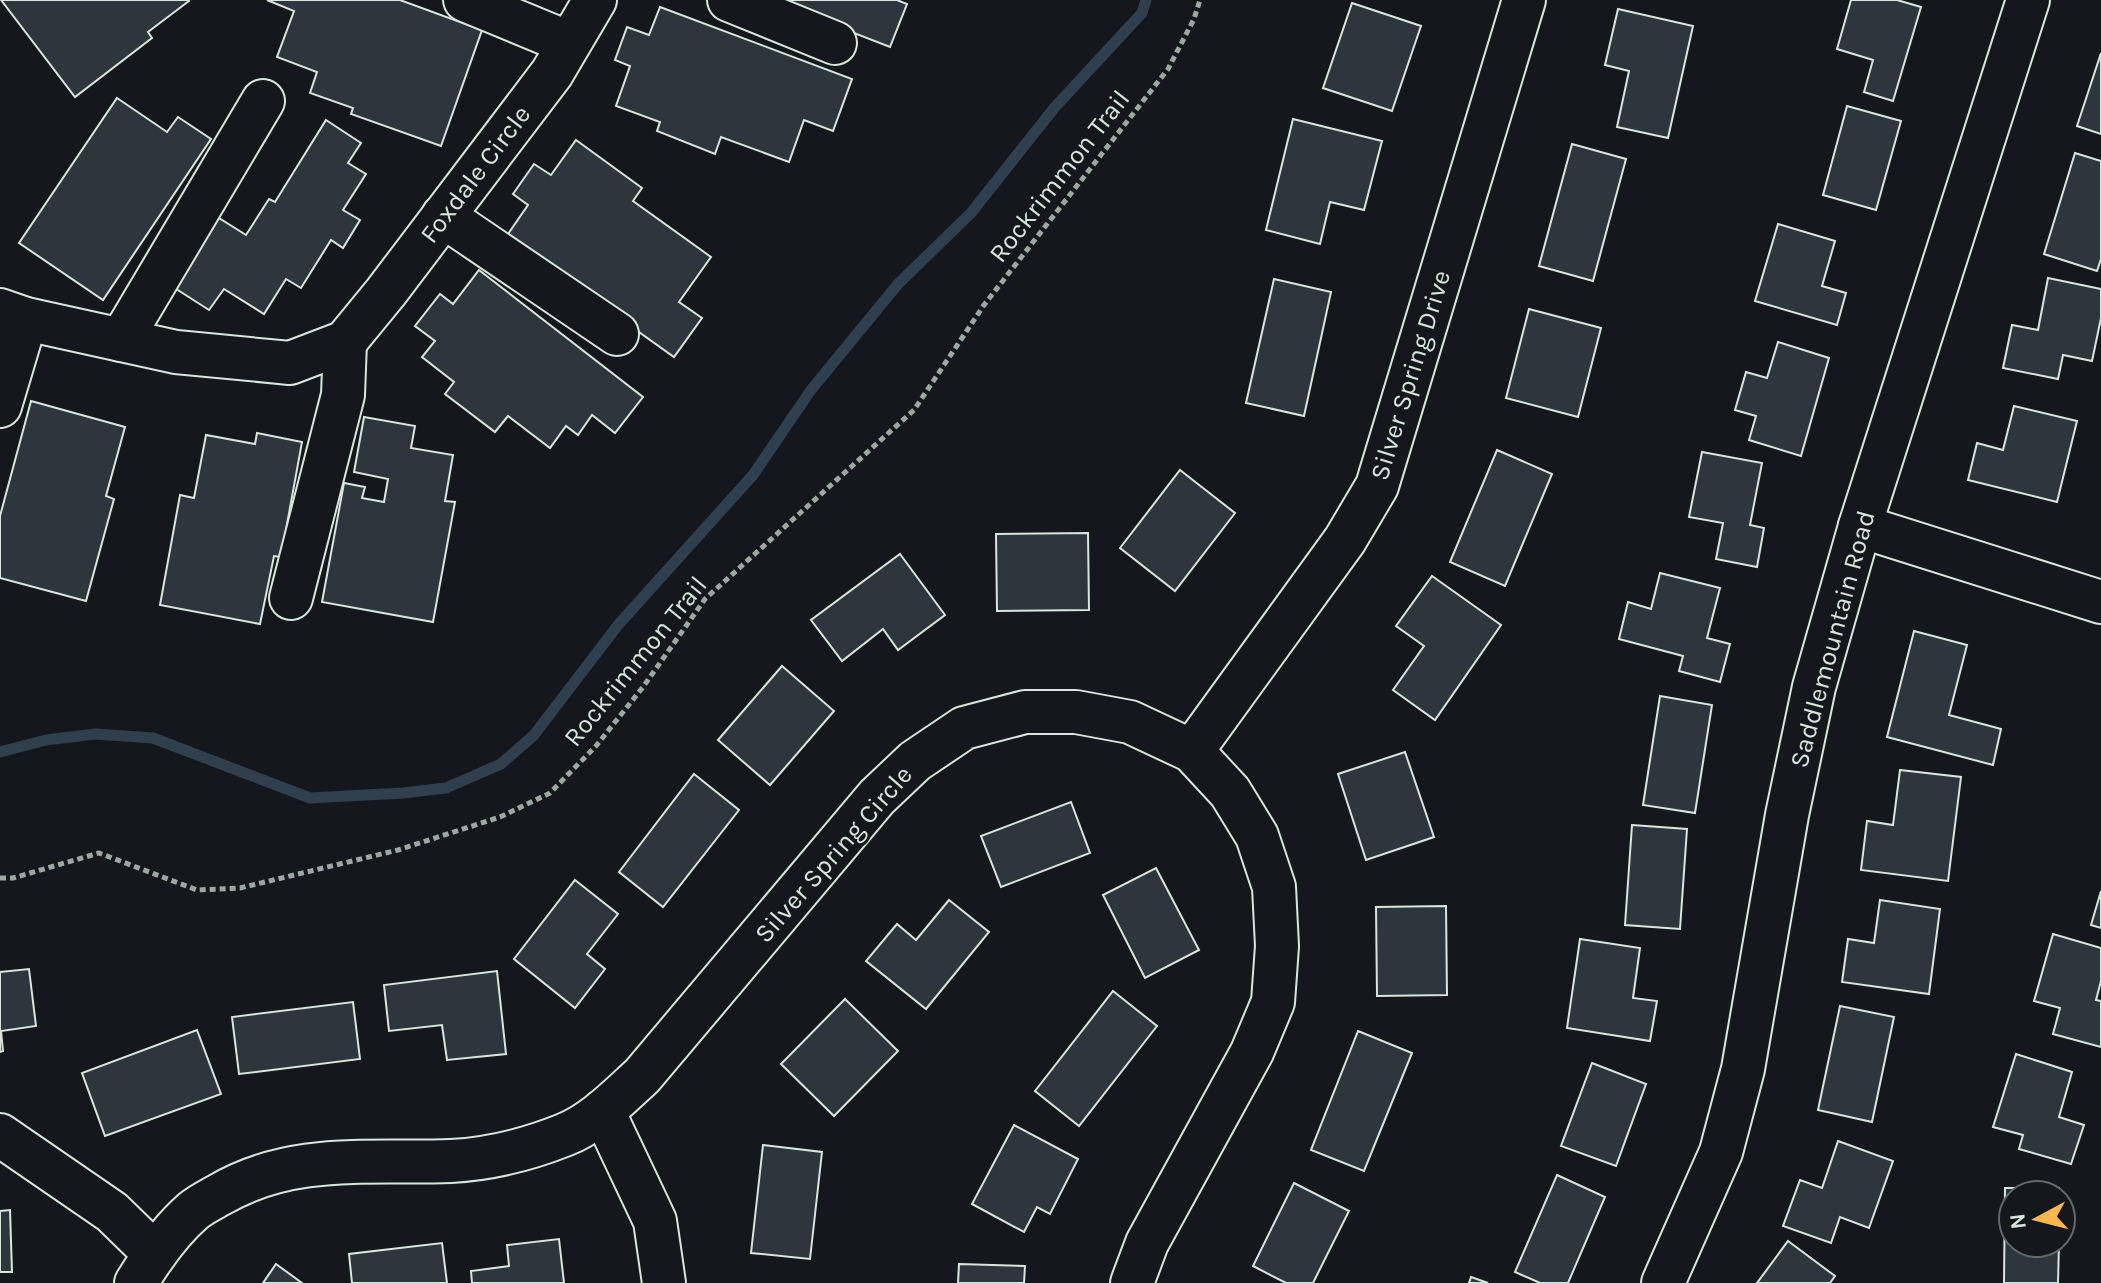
<svg xmlns="http://www.w3.org/2000/svg" width="2101" height="1283" font-family="Karla,sans-serif">
<style>
.lines{fill:none;stroke-linecap:round;stroke-linejoin:round}
.stream{stroke:#2f3f4d;stroke-width:11}
.building{fill:#2c363c;stroke:#d8e6dc;stroke-width:2}
.minor-casing{stroke:#d8e6dc;stroke-width:46}
.path{stroke:#9da8a2;stroke-width:5;stroke-dasharray:6 4;stroke-linecap:butt}
.minor{stroke:#14181c;stroke-width:42}
.labels{text-anchor:middle;stroke-width:6;stroke-linejoin:round;paint-order:stroke}
.street-label{font-size:26px;fill:#d8e6dc;stroke:#14181c}
</style>
<rect width="100%" height="100%" fill="#14181c"/>
<g class="lines">
<polyline class="stream" points="0,752 46,740 96,734 153,738 310,798 403,793 446,788 501,764 534,735 618,625 753,475 811,390 898,284 971,213 1055,107 1142,13 1146,0"/>
</g>
<g class="building">
<polygon points="1,0 188,0 189,1 148,32 152,38 75,97"/>
<polygon points="267,0 400,0 482,30 441,146 351,114 353,108 310,93 317,72 277,57 294,11"/>
<polygon points="769,0 897,0 907,4 890,47"/>
<polygon points="1851,0 1897,0 1921,7 1893,101 1864,92 1873,60 1837,49"/>
<polygon points="1352,3 1421,26 1392,111 1323,88"/>
<polygon points="660,7 852,79 833,131 804,120 789,162 721,137 715,154 657,131 660,122 616,106 630,66 615,60 627,27 649,35"/>
<polygon points="1618,9 1693,26 1668,138 1617,127 1629,71 1605,65"/>
<polygon points="2101,53 2101,134 2077,126"/>
<polygon points="117,98 167,132 178,117 211,139 103,300 19,243"/>
<polygon points="1847,106 1901,121 1876,210 1823,195"/>
<polygon points="1293,119 1382,141 1364,210 1330,202 1320,244 1266,230"/>
<polygon points="326,120 361,143 348,163 366,174 343,210 360,220 343,248 331,240 301,288 286,279 264,314 224,289 209,310 170,285 214,215 246,235 269,199 275,202"/>
<polygon points="576,140 642,188 633,201 711,257 679,302 702,318 674,357 506,237 528,205 513,194 534,164 551,175"/>
<polygon points="1572,144 1626,159 1593,281 1539,266"/>
<polygon points="2075,153 2101,161 2101,259 2097,271 2044,254"/>
<polygon points="1778,224 1835,241 1822,286 1846,293 1837,325 1755,301"/>
<polygon points="479,270 643,397 615,433 592,415 578,435 566,426 550,448 508,416 495,432 445,394 454,382 422,357 435,341 415,326 440,294 453,304"/>
<polygon points="2048,278 2101,289 2101,318 2092,361 2063,355 2058,379 2003,368 2012,325 2038,330"/>
<polygon points="1274,279 1331,292 1304,416 1246,403"/>
<polygon points="1529,309 1601,328 1578,417 1506,398"/>
<polygon points="1778,342 1829,358 1801,456 1749,440 1756,416 1735,410 1746,372 1767,378"/>
<polygon points="31,401 125,427 106,496 114,499 86,601 0,578 0,516"/>
<polygon points="2014,406 2077,421 2057,502 1968,480 1977,443 2003,450"/>
<polygon points="364,417 415,426 411,448 453,455 445,501 455,502 433,622 322,602 344,483 365,487 362,498 384,502 388,479 354,472"/>
<polygon points="257,433 302,442 281,557 274,556 260,624 160,605 180,495 194,498 206,435 255,444"/>
<polygon points="1497,450 1552,474 1505,586 1450,562"/>
<polygon points="1702,452 1762,463 1750,525 1764,528 1757,567 1716,559 1723,523 1689,517"/>
<polygon points="1180,470 1235,513 1175,591 1120,548"/>
<polygon points="1088,533 1089,610 997,611 996,534"/>
<polygon points="900,554 945,615 898,650 883,629 842,661 811,620"/>
<polygon points="1660,573 1720,588 1707,638 1730,644 1720,682 1679,671 1683,656 1619,639 1628,602 1651,609"/>
<polygon points="1432,576 1501,625 1435,720 1393,690 1424,646 1396,626"/>
<polygon points="1914,631 1967,645 1949,715 2001,729 1993,765 1887,737"/>
<polygon points="782,666 834,711 770,785 718,740"/>
<polygon points="1660,696 1712,705 1695,813 1643,805"/>
<polygon points="1405,752 1434,837 1366,860 1338,774"/>
<polygon points="1900,770 1961,777 1948,881 1861,870 1867,821 1893,825"/>
<polygon points="694,774 739,810 663,907 619,872"/>
<polygon points="1071,802 1090,853 1001,887 981,836"/>
<polygon points="1632,825 1687,829 1680,929 1625,925"/>
<polygon points="1156,868 1199,950 1145,978 1103,895"/>
<polygon points="575,880 618,914 587,954 605,969 575,1008 514,959"/>
<polygon points="2101,891 2101,928 2091,925"/>
<polygon points="949,900 989,932 926,1009 866,961 897,924 916,940"/>
<polygon points="1880,900 1940,909 1929,994 1842,982 1848,939 1874,943"/>
<polygon points="1446,906 1447,995 1377,996 1376,907"/>
<polygon points="2053,934 2101,948 2101,981 2096,1000 2101,1001 2101,1047 2053,1034 2060,1008 2034,1001"/>
<polygon points="1580,939 1640,948 1633,998 1657,1001 1650,1041 1567,1028"/>
<polygon points="29,969 36,1026 1,1031 3,1051 0,1052 0,972"/>
<polygon points="497,971 506,1054 447,1060 442,1025 389,1031 384,985"/>
<polygon points="1113,991 1157,1026 1079,1126 1035,1091"/>
<polygon points="845,999 898,1051 834,1116 781,1064"/>
<polygon points="353,1002 360,1059 239,1074 232,1017"/>
<polygon points="1840,1006 1894,1017 1872,1122 1818,1110"/>
<polygon points="197,1030 221,1094 105,1136 82,1073"/>
<polygon points="1358,1031 1412,1053 1364,1171 1311,1150"/>
<polygon points="2016,1054 2072,1072 2059,1117 2084,1125 2071,1164 2019,1149 2023,1135 1993,1127"/>
<polygon points="1592,1063 1646,1084 1616,1166 1561,1146"/>
<polygon points="1014,1125 1078,1159 1050,1214 1037,1207 1024,1232 972,1204"/>
<polygon points="1838,1141 1893,1161 1869,1228 1840,1217 1831,1243 1783,1226 1800,1180 1822,1188"/>
<polygon points="763,1145 822,1152 810,1259 751,1253"/>
<polygon points="1557,1175 1605,1197 1568,1283 1540,1283 1515,1272"/>
<polygon points="1294,1183 1349,1211 1313,1283 1286,1283 1253,1266"/>
<polygon points="2005,1188 2059,1188 2059,1195 2013,1195 2013,1243 2059,1243 2058,1283 2004,1283"/>
<polygon points="10,1210 12,1272 0,1272 0,1211"/>
<polygon points="559,1239 564,1283 472,1283 471,1271 509,1266 507,1245"/>
<polygon points="1788,1241 1835,1276 1830,1283 1757,1283"/>
<polygon points="442,1243 447,1283 352,1283 349,1254"/>
<polygon points="276,1264 302,1283 263,1283"/>
<polygon points="959,1264 1025,1266 1024,1283 958,1283"/>
<polygon points="1471,1277 1488,1283 1469,1283"/>
</g>
<g class="lines">
<g class="minor-casing">
<g id="minor">
<polyline points="465,0 569,43"/>
<polyline points="729,0 835,43"/>
<polyline points="443,216 617,334"/>
<polyline points="0,310 26,319 176,352 290,363 345,342 386,292 552,73 595,0"/>
<polyline points="121,340 263,101"/>
<polyline points="0,406 26,319"/>
<polyline points="1860,526 2101,602"/>
<polyline points="291,598 343,395 345,342"/>
<polyline points="1192,751 1345,540 1377,486 1524,0"/>
<polyline points="603,1111 655,1221 664,1283"/>
<polyline points="0,1135 112,1212 154,1253"/>
<path d="M 136,1283 C 152,1257 170,1231 193,1211 C 200,1205 210,1200 219,1195 C 292,1152 370,1164 451,1161 C 489,1159 529,1149 564,1135 C 593,1124 619,1097 642,1076 L 877,797 L 915,761 L 964,728 L 1025,712 L 1076,712 L 1130,722 L 1192,751 L 1230,792 L 1257,836 L 1274,887 L 1277,946 L 1273,1002 L 1252,1052 L 1147,1243 L 1132,1283"/>
<polyline points="1663,1283 1721,1152 1743,1069 1787,815 1814,687 1860,526 2028,0"/>
</g>
</g>
<polyline class="path" points="0,878 13,878 99,853 197,890 240,888 398,850 500,817 550,793 596,746 643,687 705,599 914,410 984,305 1168,69 1194,19 1200,0"/>
<use href="#minor" class="minor"/>
</g>
<g class="labels">
<g class="street-label">
<text transform="translate(475 174) rotate(-53)" y="9">Foxdale Circle</text>
<text transform="translate(1059 176) rotate(-52)" y="9">Rockrimmon Trail</text>
<text transform="translate(1410 375) rotate(-73)" y="9">Silver Spring Drive</text>
<text transform="translate(1832 639) rotate(-75)" y="9">Saddlemountain Road</text>
<text transform="translate(635 661) rotate(-51)" y="9">Rockrimmon Trail</text>
<text transform="translate(833 854) rotate(-49)" y="9">Silver Spring Circle</text>
</g>
</g>
<g transform="translate(2037 1219) rotate(263)"><circle r="38" fill="#14181c" stroke="#626a69" stroke-width="2"/>
<path d="M0-6L14 30L0 20L-14 30Z" fill="#ffb74d"/>
<text y="-12" font-size="22" font-weight="bold" text-anchor="middle" fill="#d8e6dc">N</text>
</g>
</svg>
